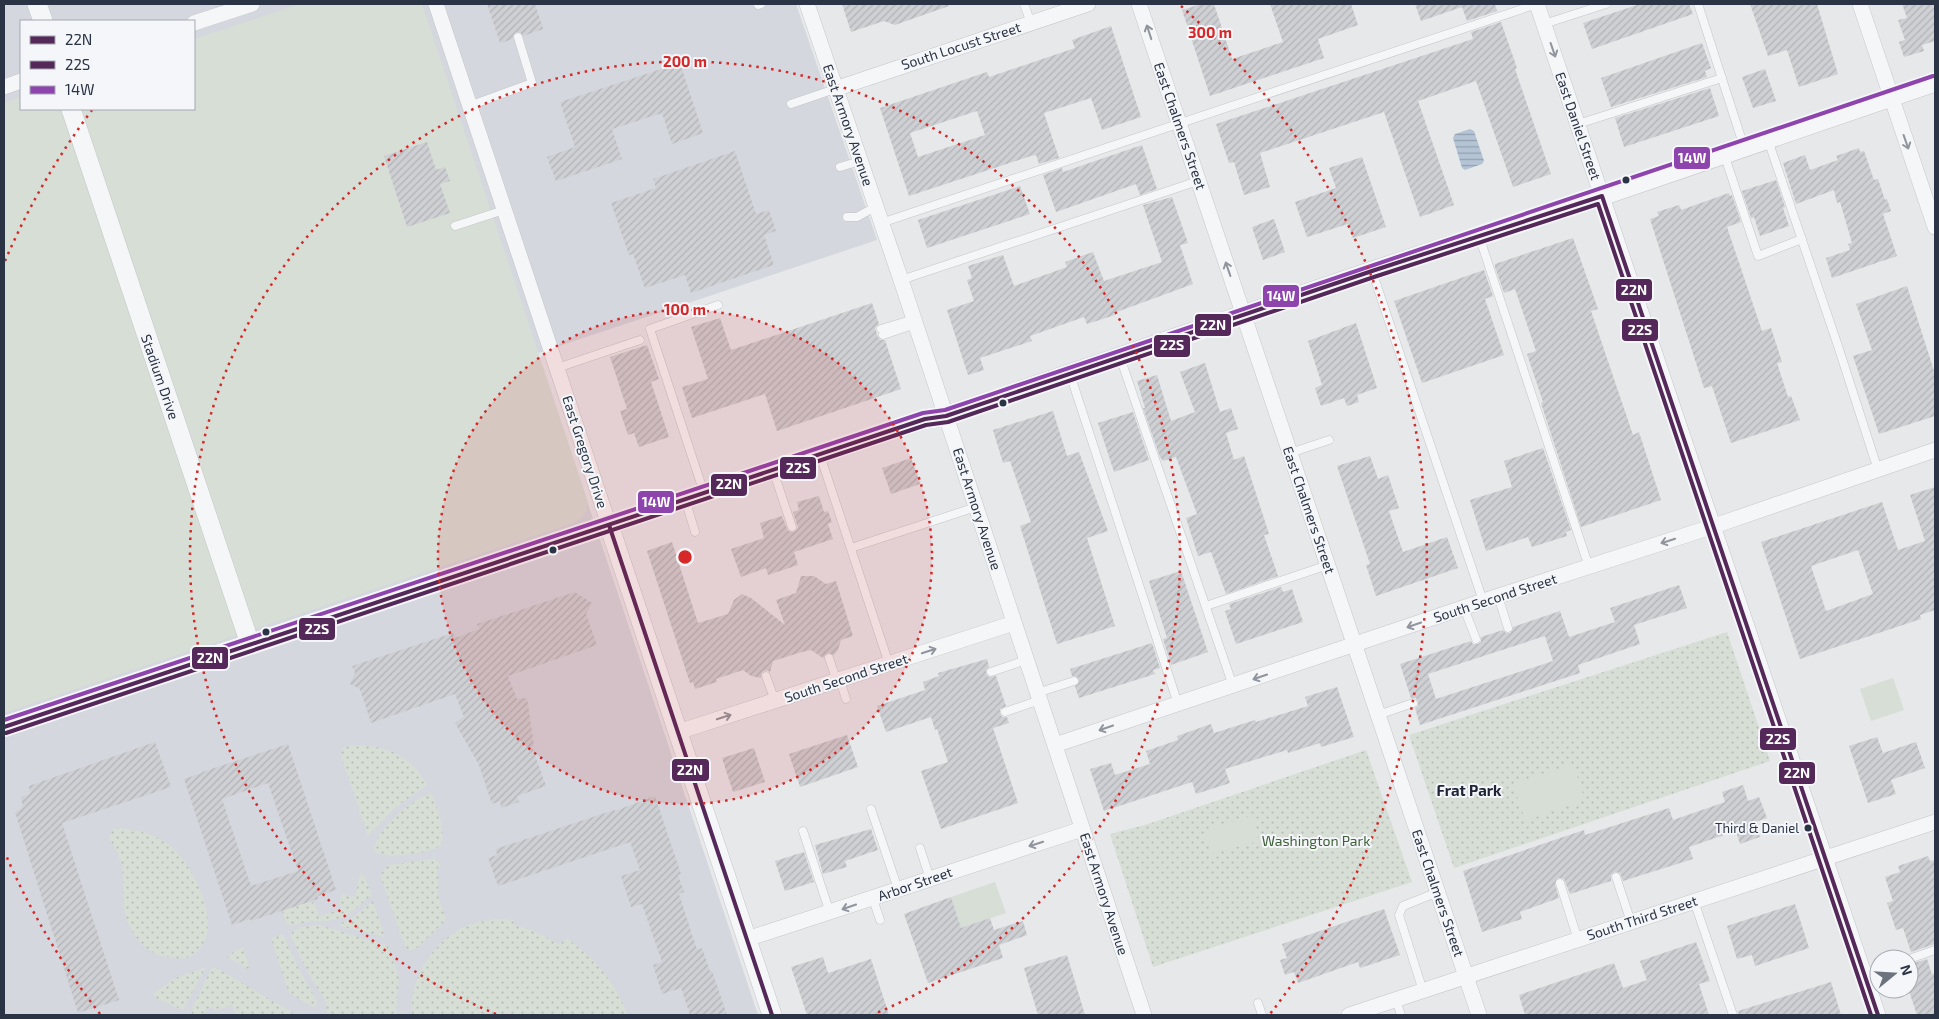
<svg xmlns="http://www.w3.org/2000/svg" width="1939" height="1019" font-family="'Exo 2',sans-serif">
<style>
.built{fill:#d4d7dd;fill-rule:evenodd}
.green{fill:url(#green-dots)}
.pitch{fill:#d6ded6}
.water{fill:url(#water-rules)}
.building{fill:url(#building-hatch);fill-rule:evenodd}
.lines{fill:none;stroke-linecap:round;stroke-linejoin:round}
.service-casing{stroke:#c4c6c8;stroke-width:9}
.minor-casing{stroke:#c4c6c8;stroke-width:16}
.tertiary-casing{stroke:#c4c6c8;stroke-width:20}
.service{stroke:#f5f6f7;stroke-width:8}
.minor{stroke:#f5f6f7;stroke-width:15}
.tertiary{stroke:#f5f6f7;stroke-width:19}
.bus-1-casing{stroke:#f4f6f9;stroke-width:8}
.bus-2-casing{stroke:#f4f6f9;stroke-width:8}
.bus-3-casing{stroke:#f4f6f9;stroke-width:8}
.bus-1{stroke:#542859;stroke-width:4}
.bus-2{stroke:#542859;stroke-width:4}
.bus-3{stroke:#8e44ad;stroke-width:4}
.oneway{stroke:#90959e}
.ring{fill:none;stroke:#d62828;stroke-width:2.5;stroke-dasharray:2.5 5}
.bus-dot{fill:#2b3445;stroke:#f4f6f9;stroke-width:2}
.labels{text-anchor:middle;stroke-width:4;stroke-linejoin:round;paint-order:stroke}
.bus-label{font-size:13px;fill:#2b3445;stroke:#f4f6f9;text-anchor:end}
.street-label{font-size:14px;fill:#2b3445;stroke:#f4f6f9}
.park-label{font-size:14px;fill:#3f6138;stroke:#f4f6f9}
.neighbourhood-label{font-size:15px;font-weight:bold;fill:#1d2536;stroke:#f4f6f9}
.centre{fill:#d62828;stroke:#f4f6f9;stroke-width:2.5}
.ring-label{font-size:15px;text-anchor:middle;font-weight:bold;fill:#d62828;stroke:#f4f6f9;stroke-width:4;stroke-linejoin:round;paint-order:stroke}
.line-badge{stroke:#f4f6f9;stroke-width:2}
.badge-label{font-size:14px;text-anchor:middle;font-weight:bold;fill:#fff}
</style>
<defs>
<pattern id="green-dots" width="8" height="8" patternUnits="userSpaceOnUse" patternTransform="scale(1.25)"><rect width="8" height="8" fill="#d6ded6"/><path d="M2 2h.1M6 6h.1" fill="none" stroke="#b8bfb9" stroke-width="1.8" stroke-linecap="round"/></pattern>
<pattern id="water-rules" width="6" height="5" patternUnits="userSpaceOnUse" patternTransform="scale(1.25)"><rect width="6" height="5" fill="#b4c4d5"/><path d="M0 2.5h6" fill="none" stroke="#93a0af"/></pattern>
<pattern id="building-hatch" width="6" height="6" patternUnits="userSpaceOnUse" patternTransform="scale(1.25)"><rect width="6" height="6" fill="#ced0d3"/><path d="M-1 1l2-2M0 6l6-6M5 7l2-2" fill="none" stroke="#b1b3b6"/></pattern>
</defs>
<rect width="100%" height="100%" fill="#e6e8ea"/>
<path class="built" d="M 4,4 L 796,4 L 877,240 L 538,353 L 758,1015 L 4,1015 ZM 21,21 L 194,21 L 194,109 L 21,109 Z"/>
<g class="green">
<polygon points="1727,632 1770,761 1454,868 1409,735"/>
<path d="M 358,745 C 388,746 413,757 427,785 L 395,808 L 368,836 L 340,753 L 345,747 Z"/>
<polygon points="1366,750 1412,882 1153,967 1110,834 1145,825"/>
<path d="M 431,793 C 437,803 446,834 441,845 C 429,854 385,860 374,851 C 374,830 412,799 431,793 Z"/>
<path d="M 115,828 C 132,829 150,832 165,842 C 191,857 225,927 198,951 C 191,958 182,960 173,958 C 162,957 150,953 143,945 C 107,910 138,873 109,840 L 111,832 Z"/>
<polygon points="433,859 438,861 441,867 438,867 437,877 439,877 438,895 445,916 445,921 417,948 410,951 405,947 380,875 388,865"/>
<polygon points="360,874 365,877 372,895 349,914 342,918 328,921 307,922 291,926 286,923 282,911 310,901 311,903 315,902 319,916 341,909 340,902 341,894 355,897"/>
<polygon points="373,901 385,937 340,926 341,923 352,918"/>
<path d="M 498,919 L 514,920 L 514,925 L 535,931 L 558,944 L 568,939 C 595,958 617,984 627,1015 L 412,1015 C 408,977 436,937 471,924 C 480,921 489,920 498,919 Z"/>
<path d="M 320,925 L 388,946 L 399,977 L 396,1015 L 327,1015 L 326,1003 L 305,967 L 290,935 C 296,926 309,925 320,925 Z"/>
<polygon points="283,934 299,969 317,1001 315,1008 289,993 271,938"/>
<polygon points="243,947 250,970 227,957 236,950"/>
<polygon points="206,967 183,1010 157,999 153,994 173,979"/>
<polygon points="215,967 297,1015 236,1015 232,1005 215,1011 213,1007 205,1009 206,1012 197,1015 189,1015 211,969"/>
</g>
<g class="pitch">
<path d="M 300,4 L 422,4 L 587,499 C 589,510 585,517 575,522 L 4,713 L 4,103 L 21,97 L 21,109 L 194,109 L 194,39 Z"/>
<polygon points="1893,678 1904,710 1871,721 1860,689"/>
<polygon points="1573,764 1585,800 1525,820 1513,784"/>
<polygon points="1252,816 1259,841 1211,854 1204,830"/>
<polygon points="995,882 1006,913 961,928 951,897"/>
</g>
<polygon class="water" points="1470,129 1474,131 1484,161 1482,164 1465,170 1462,168 1453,138 1455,134"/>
<g class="building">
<polygon points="487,4 535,4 543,29 523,36 520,32 516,32 513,35 513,39 500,43"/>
<polygon points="842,4 948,4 949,6 895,25 884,21 851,32"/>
<polygon points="1201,4 1214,4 1232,59 1283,42 1270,4 1351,4 1358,25 1318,39 1324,58 1210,96 1182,10"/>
<polygon points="1415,4 1495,4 1497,11 1467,21 1462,7 1421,21"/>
<polygon points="1640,4 1689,4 1693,14 1592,49 1583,23"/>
<polygon points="1750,4 1817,4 1838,74 1799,87 1787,50 1768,56"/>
<polygon points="1902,4 1935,4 1935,41 1922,45 1924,51 1904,57 1899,42 1905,40 1898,20 1907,18"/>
<polygon points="1501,22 1517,68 1515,69 1551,174 1513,187 1476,81 1418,101 1454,205 1420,217 1384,112 1260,153 1270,187 1244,195 1234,162 1229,163 1216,124 1473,39 1471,32"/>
<path d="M 1111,26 L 1141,117 L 1102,130 L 1091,98 L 1044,113 L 1059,158 L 1039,164 L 1036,155 L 1031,156 L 909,196 L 880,108 L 987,72 L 989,77 L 1075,48 L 1072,40 ZM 977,111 L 985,135 L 918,157 L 910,133 Z"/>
<polygon points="1702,43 1711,68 1705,71 1707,77 1611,107 1601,78"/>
<polygon points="680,63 703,133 672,144 662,113 612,129 622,159 556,181 547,157 575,147 560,102"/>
<polygon points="1765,69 1776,101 1753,108 1742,77"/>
<polygon points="1710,88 1719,116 1624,147 1615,118"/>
<polygon points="427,142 436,170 445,167 450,181 440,184 450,213 407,227 384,156"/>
<polygon points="1142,145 1157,189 1140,195 1136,184 1056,212 1043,175 1062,168 1063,172"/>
<polygon points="1859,148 1860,152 1864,151 1874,180 1878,179 1885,200 1887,199 1891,211 1883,214 1897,256 1832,278 1826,258 1850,250 1848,244 1852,243 1840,202 1837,203 1834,190 1796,204 1783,163 1805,155 1810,170 1838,160 1836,156"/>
<polygon points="735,151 756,214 769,210 776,231 764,235 774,265 691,293 685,275 645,288 633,254 629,255 611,203 656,188 653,179"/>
<polygon points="1362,157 1386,227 1353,238 1348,224 1307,237 1295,202 1336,188 1329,168"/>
<polygon points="1776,180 1785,207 1783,208 1789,226 1760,236 1754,217 1751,218 1742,191"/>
<polygon points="1020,186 1030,214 927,248 918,220"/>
<polygon points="1729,193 1730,196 1732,195 1741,222 1727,227 1762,331 1771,328 1782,362 1777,363 1788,397 1791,396 1800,420 1731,443 1712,386 1704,388 1650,219 1659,216 1657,212 1679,205 1681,210"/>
<polygon points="1172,197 1188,243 1180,245 1193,284 1114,313 1115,315 1087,324 1084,317 1030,336 1032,341 980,358 984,370 968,375 947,310 974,301 967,280 972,278 968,266 1003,255 1014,286 1067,267 1065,262 1093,252 1104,281 1162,262 1143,205"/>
<polygon points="1274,219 1285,252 1263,260 1252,227"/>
<polygon points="1573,238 1598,309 1591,311 1614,379 1633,435 1639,432 1661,500 1581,527 1541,403 1543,402 1527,354 1536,351 1515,289 1504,293 1495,267 1495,264"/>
<polygon points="1484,270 1493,296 1485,299 1504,355 1422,383 1394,301"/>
<polygon points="1907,286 1935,374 1935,416 1879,434 1853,356 1872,350 1856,304"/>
<polygon points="872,303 879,324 875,328 878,337 881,340 885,340 901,389 777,431 765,394 692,418 682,387 708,379 691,327 720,318 731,350"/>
<polygon points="1356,323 1377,388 1357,395 1359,402 1347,406 1344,398 1321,406 1315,388 1322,385 1308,341"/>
<polygon points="647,345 659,379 651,382 669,437 639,447 634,433 628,435 620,411 627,409 610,357"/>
<polygon points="1205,363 1220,412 1231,408 1238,429 1226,433 1234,460 1244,456 1269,534 1264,535 1278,576 1226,594 1211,552 1198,556 1186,518 1197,514 1176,457 1163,461 1160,457 1143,408 1145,408 1137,381 1157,375 1171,421 1195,412 1180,372"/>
<polygon points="1053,411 1067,456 1079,452 1108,531 1087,538 1115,626 1057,644 1020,526 1031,522 1010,461 1003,463 993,430"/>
<polygon points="1133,412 1149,460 1114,472 1098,423"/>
<polygon points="1543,448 1571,530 1566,532 1567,536 1532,547 1528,537 1486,551 1470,500 1512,487 1504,461"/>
<polygon points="1370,456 1378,479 1388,475 1399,508 1389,511 1403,552 1447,537 1458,568 1376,596 1366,565 1370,564 1337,466"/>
<polygon points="911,458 920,484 891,494 882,468"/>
<path d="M 1935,487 L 1935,610 L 1920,615 L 1921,619 L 1800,659 L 1761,542 L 1882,502 L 1898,550 L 1925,541 L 1910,495 ZM 1858,550 L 1873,594 L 1826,611 L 1811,566 Z"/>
<polygon points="819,496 824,512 828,511 832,522 828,524 833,539 794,552 798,565 768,575 766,568 741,577 731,549 764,538 760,523 782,516 788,531 794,532 798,528 793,512 799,510 797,502"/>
<polygon points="672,542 698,623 728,614 734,600 742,594 751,598 785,625 776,600 796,593 801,576 814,576 826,584 836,581 853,636 841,640 838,650 834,655 828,653 823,658 811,650 802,652 773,661 770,672 767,670 762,672 761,678 751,676 743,670 716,679 717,682 695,689 693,682 690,683 647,551"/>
<polygon points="1181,571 1208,652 1171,665 1163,639 1167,638 1149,581"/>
<path d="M 1679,585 L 1687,608 L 1634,625 L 1640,644 L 1578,665 L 1580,673 L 1420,725 L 1415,708 L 1418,706 L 1418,702 L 1416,698 L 1411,698 L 1400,664 L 1471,641 L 1473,644 L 1478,644 L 1481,642 L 1481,637 L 1503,630 L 1506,633 L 1510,633 L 1513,627 L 1560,611 L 1569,637 L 1615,622 L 1610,608 ZM 1545,636 L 1553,661 L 1436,699 L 1428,674 Z"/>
<polygon points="1281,587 1283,592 1292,589 1303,622 1236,644 1225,611 1231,609 1229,604"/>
<polygon points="575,592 592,603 586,614 597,645 508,676 517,699 527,698 534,746 532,747 546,786 517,796 519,802 501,808 500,801 492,804 479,765 455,723 464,717 455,694 371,723 360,689 350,684 355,673 352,666 453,633 455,638 479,629 477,624"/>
<polygon points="1152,643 1160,668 1153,670 1155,674 1079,698 1075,686 1078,684 1079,680 1077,677 1072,676 1070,669"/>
<polygon points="987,659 989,667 986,670 986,674 989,677 996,676 1006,706 1000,709 1000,713 1002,717 1007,717 1009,723 993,728 1018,803 941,829 921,771 948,762 937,729 935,730 931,717 886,732 877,706 925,690 923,682 939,676 938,673"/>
<polygon points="1337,687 1354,737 1321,747 1320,743 1288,753 1287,750 1225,769 1230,783 1196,794 1192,782 1104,811 1090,769 1111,763 1115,775 1150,764 1146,751 1178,740 1177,736 1211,724 1214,733 1255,720 1256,722 1308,706 1305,697"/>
<polygon points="847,735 858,767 800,787 789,754"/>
<polygon points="1877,737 1883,753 1916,742 1925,768 1891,780 1896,794 1868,803 1849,746"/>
<polygon points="155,742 171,787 62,823 119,1000 78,1013 15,812 23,807 21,797 30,794 29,786"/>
<path d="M 288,744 L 336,890 L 318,896 L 318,899 L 251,921 L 250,919 L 232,925 L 184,779 L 202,773 L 202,772 ZM 268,783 L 298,871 L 251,886 L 222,799 Z"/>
<polygon points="754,748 765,782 733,792 722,758"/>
<polygon points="1743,785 1748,801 1759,797 1767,818 1755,822 1760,837 1740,844 1736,831 1689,847 1693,859 1623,881 1620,873 1615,872 1611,875 1611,881 1570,894 1564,879 1558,878 1555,884 1559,898 1520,912 1522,919 1482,932 1463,871 1584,830 1585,835 1669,808 1673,820 1725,802 1722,792"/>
<polygon points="655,796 681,874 678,875 684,892 679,894 697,950 702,948 710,971 712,971 727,1015 690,1015 681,988 662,994 653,965 662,962 642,904 631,907 621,876 640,870 630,842 498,886 488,858 497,855 496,849 614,810 615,811"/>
<polygon points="871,829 878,850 845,861 847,867 823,874 815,845"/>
<polygon points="804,852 814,882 785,891 775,861"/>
<polygon points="1928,856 1930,861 1935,860 1935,944 1911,952 1903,928 1896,930 1887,903 1893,901 1885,877 1900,872 1898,866"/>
<polygon points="951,897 961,928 990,918 994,930 1023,921 1027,935 999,945 1003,958 928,983 904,914"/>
<polygon points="1795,904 1809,948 1755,966 1752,955 1737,959 1727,926"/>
<polygon points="1384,909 1400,955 1360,968 1358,962 1298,983 1294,972 1285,975 1280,960 1287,958 1282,944"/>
<polygon points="1696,942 1710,981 1699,984 1709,1015 1525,1015 1519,995 1614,963 1623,988 1647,980 1640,961"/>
<polygon points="1067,955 1085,1015 1038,1015 1024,968"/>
<polygon points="823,957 828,973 871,959 889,1015 807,1015 791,967"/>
<polygon points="1927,959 1932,974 1935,973 1935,1015 1917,1015 1909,991 1909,973 1914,971 1912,965 1914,963"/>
<polygon points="1831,982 1841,1015 1739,1015 1738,1011"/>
</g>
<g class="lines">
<g class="service-casing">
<g id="service">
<polyline points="1024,4 1031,23"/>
<polyline points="1698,4 1744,147"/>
<polyline points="758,5 761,4"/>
<polyline points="1544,24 1606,4"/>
<polyline points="791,104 835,89"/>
<polyline points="469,106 532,83 518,37"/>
<polyline points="1578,124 1722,78"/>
<polyline points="1768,140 1838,346 1878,470"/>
<polyline points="1724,154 1758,256 1802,239"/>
<polyline points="840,167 860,161"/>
<polyline points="847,217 857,217 875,207"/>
<polyline points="881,223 1537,4"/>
<polyline points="455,226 504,210"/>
<polyline points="1479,236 1589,567"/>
<polyline points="1372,271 1483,601"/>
<polyline points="901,280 1198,181"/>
<polyline points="881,329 914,319"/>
<polyline points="883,335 916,324"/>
<polyline points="1120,357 1233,686"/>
<polyline points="557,368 640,340"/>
<polyline points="1070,374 1178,704"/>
<polyline points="1290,453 1329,440"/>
<polyline points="820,455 889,664"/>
<polyline points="773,470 792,527"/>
<polyline points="704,493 650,329 718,305"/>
<polyline points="685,499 695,532"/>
<polyline points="851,548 976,507"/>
<polyline points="1498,596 1508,628"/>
<polyline points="1206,606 1328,565"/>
<polyline points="1464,608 1476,639"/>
<polyline points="829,658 837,681"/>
<polyline points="991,672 1026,660"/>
<polyline points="766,676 775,701"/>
<polyline points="840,680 846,699"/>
<polyline points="1037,693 1074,681"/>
<polyline points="1005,712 1040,700"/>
<polyline points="1378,715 1413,703"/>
<polyline points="871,809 898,889"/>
<polyline points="803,831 830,913"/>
<polyline points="920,848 930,879"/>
<polyline points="1616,877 1631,922"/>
<polyline points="1560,883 1578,940"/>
<polyline points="873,899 880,920"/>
<polyline points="1694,901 1733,1015"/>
<polyline points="1909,959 1935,950"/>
<polyline points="1865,975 1879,970"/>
<polyline points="1423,991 1399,915 1403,906 1438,892"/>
<polyline points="1396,1000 1401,1015"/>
<polyline points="1258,1003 1262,1015"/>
</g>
</g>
<g class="minor-casing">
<g id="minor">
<polyline points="436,4 609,525"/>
<polyline points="807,4 901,280 1144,1015"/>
<polyline points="1139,4 1479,1015"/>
<polyline points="1537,4 1878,1015"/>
<polyline points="1860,4 1935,227"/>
<polyline points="194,23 252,4"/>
<polyline points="4,87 21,81"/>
<polyline points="835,89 1088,4"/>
<polyline points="678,732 1014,623"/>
<polyline points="1055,745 1483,601 1714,526 1935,450"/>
<polyline points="747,939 1082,829"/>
<polyline points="1349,1015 1935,822"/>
</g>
</g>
<g class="tertiary-casing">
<g id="tertiary">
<polyline points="37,4 43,21"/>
<polyline points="71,109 250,644"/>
<polyline points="609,525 772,1015"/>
<polyline points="4,727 925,419 946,416 1372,271 1602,196 1935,82"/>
</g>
</g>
<use href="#service" class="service"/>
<use href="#minor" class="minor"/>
<use href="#tertiary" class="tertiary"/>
<g class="bus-1-casing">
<g id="bus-1">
<polyline points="609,525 772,1015"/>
<polyline points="4,727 925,419 946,416 1372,271 1602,196 1878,1015"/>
</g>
</g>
<g class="bus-2-casing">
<polyline id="bus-2" points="6,733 926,425 948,422 1374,277 1598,204 1871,1015"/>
</g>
<g class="bus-3-casing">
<path id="bus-3" d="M 4,720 L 923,413 L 945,410 C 1274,298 1604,189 1933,76"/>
</g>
<use href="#bus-1" class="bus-1"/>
<use href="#bus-2" class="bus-2"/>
<use href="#bus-3" class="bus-3"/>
</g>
<defs><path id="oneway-shaft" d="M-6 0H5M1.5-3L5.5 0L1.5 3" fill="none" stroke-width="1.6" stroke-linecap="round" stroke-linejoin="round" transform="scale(1.25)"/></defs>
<g class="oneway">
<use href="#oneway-shaft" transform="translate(1149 32) rotate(-108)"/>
<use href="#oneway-shaft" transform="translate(1553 50) rotate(71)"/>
<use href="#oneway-shaft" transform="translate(1906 142) rotate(71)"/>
<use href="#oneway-shaft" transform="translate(1228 269) rotate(-109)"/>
<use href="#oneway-shaft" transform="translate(1668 541) rotate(162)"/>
<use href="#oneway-shaft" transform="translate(1414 625) rotate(161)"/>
<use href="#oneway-shaft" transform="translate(929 651) rotate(-18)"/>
<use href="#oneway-shaft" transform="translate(1260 677) rotate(161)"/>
<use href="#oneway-shaft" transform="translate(724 717) rotate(-18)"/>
<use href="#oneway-shaft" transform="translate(1106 728) rotate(161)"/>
<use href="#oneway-shaft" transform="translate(1036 844) rotate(162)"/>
<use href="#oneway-shaft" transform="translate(849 907) rotate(161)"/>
</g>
<circle cx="685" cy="557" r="247" fill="#d62828" fill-opacity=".12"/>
<g class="ring">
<circle cx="685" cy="557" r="247"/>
<path d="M496 1014A495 495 0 1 1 874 1014"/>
<path d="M100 1014A742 742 0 0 1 5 853M5 261A742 742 0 0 1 92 110M1181 6A742 742 0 0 1 1270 1014"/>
</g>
<g class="bus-dot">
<circle cx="1626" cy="180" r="4.5"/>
<circle cx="1003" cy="403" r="4.5"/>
<circle cx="553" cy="550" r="4.5"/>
<circle cx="266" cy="632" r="4.5"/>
<circle cx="1808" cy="828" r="4.5"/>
</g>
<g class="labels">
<g class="bus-label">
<text x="1799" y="833">Third &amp; Daniel</text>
</g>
<g class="street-label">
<text transform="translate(961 46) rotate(-18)" y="5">South Locust Street</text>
<text transform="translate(848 125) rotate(71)" y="5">East Armory Avenue</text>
<text transform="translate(1180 126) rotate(71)" y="5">East Chalmers Street</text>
<text transform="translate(1578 126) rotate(71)" y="5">East Daniel Street</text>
<text transform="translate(160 377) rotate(71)" y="5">Stadium Drive</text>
<text transform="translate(585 452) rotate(72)" y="5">East Gregory Drive</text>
<text transform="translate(977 509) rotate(72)" y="5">East Armory Avenue</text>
<text transform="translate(1309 510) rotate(71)" y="5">East Chalmers Street</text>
<text transform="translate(1495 598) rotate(-18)" y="5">South Second Street</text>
<text transform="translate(846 678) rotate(-18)" y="5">South Second Street</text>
<text transform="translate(915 884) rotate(-19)" y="5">Arbor Street</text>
<text transform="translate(1438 893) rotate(71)" y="5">East Chalmers Street</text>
<text transform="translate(1104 894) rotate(72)" y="5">East Armory Avenue</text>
<text transform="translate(1642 918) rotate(-18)" y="5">South Third Street</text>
</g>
<g class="park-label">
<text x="1316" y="846">Washington Park</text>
</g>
<g class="neighbourhood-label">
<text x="1469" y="796">Frat Park</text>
</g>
</g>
<circle cx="685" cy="557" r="8" class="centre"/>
<g class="ring-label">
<text x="1210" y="38">300 m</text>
<text x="685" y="67">200 m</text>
<text x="685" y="315">100 m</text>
</g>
<g class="line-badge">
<rect x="1673" y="146" width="38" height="24" rx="5" fill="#8e44ad"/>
<rect x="1615" y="278" width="38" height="24" rx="5" fill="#542859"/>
<rect x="1262" y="284" width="38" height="24" rx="5" fill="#8e44ad"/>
<rect x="1194" y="313" width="38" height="24" rx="5" fill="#542859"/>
<rect x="1621" y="318" width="38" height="24" rx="5" fill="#542859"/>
<rect x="1153" y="334" width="38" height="24" rx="5" fill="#542859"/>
<rect x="779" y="456" width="38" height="24" rx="5" fill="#542859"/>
<rect x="710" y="473" width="38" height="24" rx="5" fill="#542859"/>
<rect x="637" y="490" width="38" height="24" rx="5" fill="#8e44ad"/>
<rect x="298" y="617" width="38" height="24" rx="5" fill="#542859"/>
<rect x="191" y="646" width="38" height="24" rx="5" fill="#542859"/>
<rect x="1759" y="727" width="38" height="24" rx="5" fill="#542859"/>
<rect x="671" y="758" width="39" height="24" rx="5" fill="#542859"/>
<rect x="1778" y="761" width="38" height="24" rx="5" fill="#542859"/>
</g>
<g class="badge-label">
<text x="1692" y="163">14W</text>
<text x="1634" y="295">22N</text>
<text x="1281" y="301">14W</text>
<text x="1213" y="330">22N</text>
<text x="1640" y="335">22S</text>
<text x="1172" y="350">22S</text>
<text x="798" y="473">22S</text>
<text x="729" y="489">22N</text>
<text x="656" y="507">14W</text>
<text x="317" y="634">22S</text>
<text x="210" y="663">22N</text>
<text x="1778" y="744">22S</text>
<text x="690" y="775">22N</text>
<text x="1797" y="778">22N</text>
</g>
<rect width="1939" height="1019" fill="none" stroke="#2b3445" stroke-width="10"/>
<rect x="20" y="20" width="175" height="90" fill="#f4f6f9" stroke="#a4a8b1"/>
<rect x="30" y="36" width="25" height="8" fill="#542859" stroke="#a4a8b1"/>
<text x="65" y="45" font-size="15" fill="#2b3445">22N</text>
<rect x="30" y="61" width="25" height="8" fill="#542859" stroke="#a4a8b1"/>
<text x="65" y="70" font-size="15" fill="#2b3445">22S</text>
<rect x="30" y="86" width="25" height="8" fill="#8e44ad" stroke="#a4a8b1"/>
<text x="65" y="95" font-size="15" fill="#2b3445">14W</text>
<g transform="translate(1894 974) rotate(72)"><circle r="24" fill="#f4f6f9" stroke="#a4a8b1"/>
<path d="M0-4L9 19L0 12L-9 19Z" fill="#6c737f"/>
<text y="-8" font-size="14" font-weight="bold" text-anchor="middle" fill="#2b3445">N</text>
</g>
</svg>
